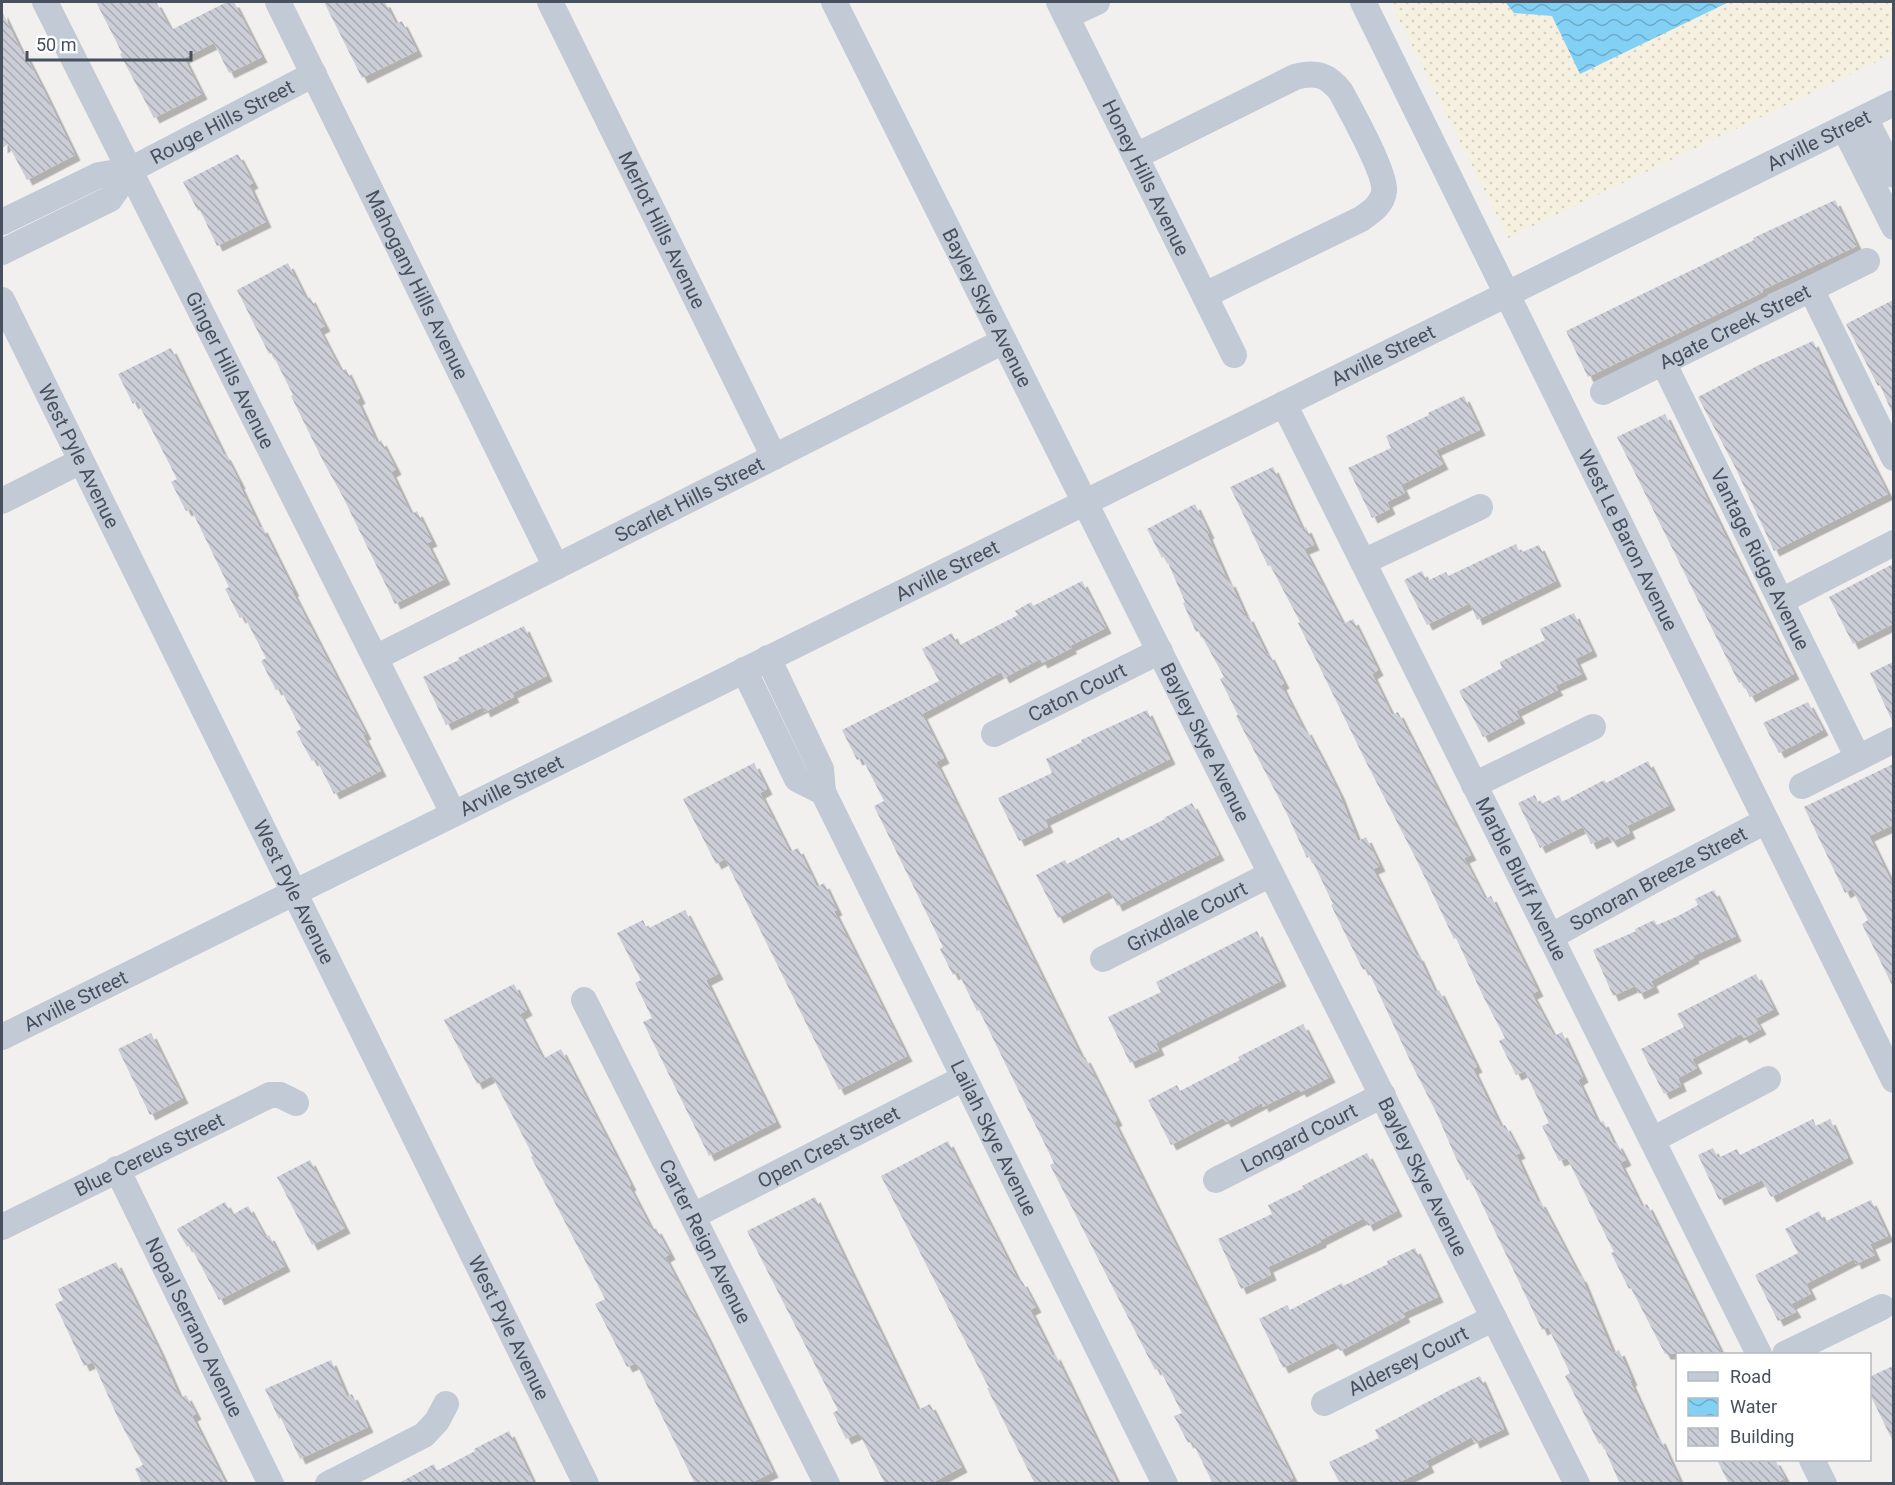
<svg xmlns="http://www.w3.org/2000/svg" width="1895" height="1485" font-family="Roboto,sans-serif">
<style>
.sand{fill:url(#sand-dots)}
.water{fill:url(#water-waves)}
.building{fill:url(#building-back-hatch);filter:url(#shadow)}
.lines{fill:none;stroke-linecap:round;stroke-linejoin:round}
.minor{stroke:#c2cad6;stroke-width:26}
.labels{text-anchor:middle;stroke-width:4.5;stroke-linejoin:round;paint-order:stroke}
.street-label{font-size:20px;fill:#46505f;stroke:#fff}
</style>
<defs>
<pattern id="sand-dots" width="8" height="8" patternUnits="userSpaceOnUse" patternTransform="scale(1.5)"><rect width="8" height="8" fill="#f5f0df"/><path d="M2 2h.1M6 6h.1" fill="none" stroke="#d3d0c2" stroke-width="1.8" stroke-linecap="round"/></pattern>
<pattern id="water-waves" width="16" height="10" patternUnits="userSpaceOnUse" patternTransform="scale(1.5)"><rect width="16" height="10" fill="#83d0f5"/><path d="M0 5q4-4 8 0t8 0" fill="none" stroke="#6dabca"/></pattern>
<pattern id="building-back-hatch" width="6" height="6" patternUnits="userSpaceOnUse" patternTransform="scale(1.5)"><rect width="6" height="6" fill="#cbced6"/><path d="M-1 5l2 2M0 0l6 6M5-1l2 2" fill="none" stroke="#a7aab1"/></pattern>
<filter id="shadow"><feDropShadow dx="5.5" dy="5.5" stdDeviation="0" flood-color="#0004"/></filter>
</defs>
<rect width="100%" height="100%" fill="#f2f0ef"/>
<polygon class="sand" points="1390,2 1893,2 1893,54 1508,238"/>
<polygon class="water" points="1497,2 1729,2 1580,74 1552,16 1514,13 1506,3"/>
<g class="building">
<polygon points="96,2 156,2 171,30 227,2 234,2 262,57 229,73 214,43 184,58 202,94 154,118 120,54 122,53"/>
<polygon points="324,2 385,2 396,24 402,21 417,51 362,78"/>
<polygon points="2,11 23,55 25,54 43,89 75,155 27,180 8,144 2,148"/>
<polygon points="238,154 253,183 249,185 266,222 217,246 200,210 198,211 183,182"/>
<polygon points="1835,200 1857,246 1762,290 1763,292 1588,377 1566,331 1754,240 1753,238"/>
<polygon points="288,263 306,299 310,297 325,326 319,329 341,371 346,369 360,398 357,400 377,443 381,440 396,469 391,472 411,514 417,511 432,541 427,543 445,579 395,604 343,497 323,461 291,396 293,395 272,353 269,354 237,290"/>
<polygon points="1893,300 1893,415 1880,385 1878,386 1846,324"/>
<polygon points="1813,341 1840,400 1888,494 1774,551 1735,467 1698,397 1759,365"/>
<polygon points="171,348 224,455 225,454 240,483 239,484 260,528 262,527 294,591 292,591 366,734 363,735 381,771 334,794 316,759 312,761 296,732 301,729 280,688 276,690 261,661 266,658 244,616 240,618 225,589 229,587 191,509 186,511 171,482 177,479 137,401 133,404 118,374"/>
<polygon points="1464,396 1480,430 1436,450 1443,464 1401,485 1405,493 1387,502 1390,509 1372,518 1348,468 1391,448 1386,436 1429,415 1428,413"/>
<polygon points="1665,414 1794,674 1750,697 1742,682 1739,683 1617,437"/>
<polygon points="1273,467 1302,529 1306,527 1314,545 1304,549 1343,624 1353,619 1378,670 1372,674 1392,715 1398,712 1404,724 1471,855 1464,858 1485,899 1491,896 1538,991 1532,994 1554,1036 1562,1032 1583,1077 1578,1080 1598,1123 1603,1121 1614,1144 1617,1143 1626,1160 1620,1163 1642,1207 1647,1204 1722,1354 1665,1354 1631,1288 1629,1289 1611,1253 1614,1252 1567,1158 1559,1161 1542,1126 1549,1123 1525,1071 1516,1075 1499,1041 1505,1038 1483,996 1456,938 1454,939 1416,859 1367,764 1298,623 1300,622 1270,565 1268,566 1230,487"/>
<polygon points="1195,504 1209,533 1207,534 1228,582 1230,581 1246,617 1248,616 1267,655 1269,654 1284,683 1281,685 1304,730 1306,729 1321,757 1339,793 1358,841 1366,837 1380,866 1373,869 1417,956 1418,955 1435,992 1439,990 1477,1067 1473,1069 1501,1127 1505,1125 1520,1153 1516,1155 1538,1202 1540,1201 1580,1277 1581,1276 1613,1353 1619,1350 1632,1380 1630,1381 1657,1439 1660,1438 1681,1484 1620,1484 1602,1443 1599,1444 1565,1376 1570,1373 1548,1327 1542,1330 1470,1179 1467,1180 1455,1156 1437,1114 1413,1067 1367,968 1363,970 1331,905 1333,904 1310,856 1307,858 1286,812 1236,716 1238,715 1220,679 1224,677 1199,631 1196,632 1183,603 1185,602 1165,556 1162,558 1147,529"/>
<polygon points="1516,544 1520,553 1539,545 1556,581 1477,620 1470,603 1427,625 1404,580 1422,571 1427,581 1446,572 1448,576"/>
<polygon points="1893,564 1893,624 1853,644 1829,597"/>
<polygon points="1082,581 1106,628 1070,646 1072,648 1042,663 1040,659 1004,678 1001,672 922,714 944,758 936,762 1082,1058 1085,1057 1117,1120 1114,1122 1293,1478 1284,1484 1213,1484 1192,1441 1188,1443 1174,1416 1182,1413 1159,1368 1155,1370 1050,1165 1054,1163 979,1010 977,1011 958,972 953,975 940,949 943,947 874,806 884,801 862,758 857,760 842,730 939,681 922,649 952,633 958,646 1018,615 1015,611 1031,602 1033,606"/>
<polygon points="1574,613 1592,651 1575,659 1582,674 1555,686 1558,690 1516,711 1520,718 1483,737 1459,691 1502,668 1500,662 1545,640 1540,629"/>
<polygon points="524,626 547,676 512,693 514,697 485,712 483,707 446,725 423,677 459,660 458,658"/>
<polygon points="1893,662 1893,723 1870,673"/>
<polygon points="1808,702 1823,730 1779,753 1763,723"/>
<polygon points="1147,710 1170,759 1045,820 1048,827 1019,841 998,798 1052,773 1046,759 1082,742 1081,740"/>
<polygon points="1648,761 1670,805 1627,826 1630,833 1612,842 1608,836 1591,844 1583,827 1540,848 1518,803 1535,795 1539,805 1559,795 1562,802 1604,780 1606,783"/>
<polygon points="754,763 767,789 760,793 790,852 798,848 817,887 824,883 837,910 834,911 907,1056 839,1090 725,859 716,864 683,799"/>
<polygon points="1893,764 1893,825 1869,836 1893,885 1893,987 1862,924 1868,920 1852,889 1845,893 1804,807"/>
<polygon points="1192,803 1219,855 1117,906 1110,891 1058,918 1036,875 1065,860 1067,864 1119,837 1121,841 1165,819 1164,818"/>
<polygon points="1714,890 1736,936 1693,956 1694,958 1651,981 1654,987 1639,994 1635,986 1613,996 1593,950 1636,931 1635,929 1654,920 1657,925 1678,916 1698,905 1695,899"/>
<polygon points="685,910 718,974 706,980 776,1122 709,1156 643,1022 652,1018 635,983 641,980 617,933 643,920 647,929"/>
<polygon points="1257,931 1281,981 1156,1043 1159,1050 1130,1063 1108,1017 1161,992 1156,982"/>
<polygon points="1756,974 1774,1009 1755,1019 1761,1029 1744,1038 1741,1034 1692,1059 1697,1068 1678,1078 1681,1086 1664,1094 1641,1049 1684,1027 1677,1014"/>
<polygon points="514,984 527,1010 520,1014 543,1059 561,1049 631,1185 629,1186 652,1230 656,1228 670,1254 665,1257 706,1335 773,1472 749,1484 695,1484 636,1363 627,1367 595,1304 605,1299 531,1157 533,1156 492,1076 477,1084 444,1020"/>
<polygon points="1303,1024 1330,1077 1301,1092 1299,1089 1263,1107 1262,1103 1226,1122 1223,1118 1171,1145 1148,1100 1177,1085 1180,1091 1240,1060 1238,1057"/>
<polygon points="151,1033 183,1098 150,1115 118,1049"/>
<polygon points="1813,1119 1816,1126 1830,1119 1848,1158 1771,1197 1762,1180 1719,1200 1698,1155 1713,1148 1718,1158 1737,1149 1740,1155"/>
<polygon points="948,1141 1019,1282 1022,1281 1036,1307 1030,1310 1053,1356 1055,1354 1118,1484 1035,1484 987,1388 989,1388 881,1176"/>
<polygon points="1367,1153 1397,1211 1368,1226 1364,1218 1321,1240 1321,1242 1268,1267 1271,1275 1241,1289 1218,1239 1272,1214 1268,1205 1304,1188 1302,1186"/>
<polygon points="310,1160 345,1228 312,1245 277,1177"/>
<polygon points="815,1197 918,1410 930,1404 962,1467 930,1484 885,1484 859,1433 846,1439 833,1413 838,1410 747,1231"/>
<polygon points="1871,1200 1888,1236 1870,1244 1875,1255 1856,1264 1854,1259 1806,1284 1811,1294 1791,1304 1796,1312 1778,1321 1755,1275 1798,1253 1785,1229 1819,1211 1824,1222"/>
<polygon points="225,1202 232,1215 248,1206 265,1237 269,1235 285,1266 219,1300 190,1245 187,1247 177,1229"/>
<polygon points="1415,1248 1438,1297 1403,1313 1405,1317 1340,1351 1335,1342 1283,1368 1259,1319 1287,1305 1290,1310 1342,1283 1343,1286 1388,1264 1387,1261"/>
<polygon points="116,1262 159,1350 180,1398 186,1395 196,1414 192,1416 226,1484 142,1484 135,1469 143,1465 118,1418 93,1362 84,1366 55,1304 63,1300 58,1289"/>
<polygon points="331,1360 347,1397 352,1394 368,1427 300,1459 281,1418 279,1419 265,1389"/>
<polygon points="1893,1366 1893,1442 1869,1392 1869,1377"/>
<polygon points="1480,1376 1504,1429 1474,1443 1472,1437 1426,1461 1429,1467 1396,1484 1340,1484 1329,1462 1379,1438 1375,1430 1450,1390"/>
<polygon points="509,1431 534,1484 397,1484 434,1464 437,1471 475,1451 474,1449"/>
<polygon points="1717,1460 1775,1460 1785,1478 1775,1484 1729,1484"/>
</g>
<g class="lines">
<g class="minor">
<path id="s1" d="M 45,2 L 453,813"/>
<path id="s2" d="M 278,2 L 556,567"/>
<path id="s3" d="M 550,2 L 774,457"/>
<path id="s4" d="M 834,2 L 1577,1484"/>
<path id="s5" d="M 1059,2 L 1234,355"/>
<path id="s6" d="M 1363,2 L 1894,1080"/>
<polyline points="1067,16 1097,2"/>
<polyline points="1865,118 1894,175"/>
<polyline points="1844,128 1894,227"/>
<path d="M 1136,156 L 1295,77 C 1316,71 1328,75 1341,92 C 1351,111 1386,173 1384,191 C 1383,204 1371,212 1361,219 L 1205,295"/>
<path id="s7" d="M 2,222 L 99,175 L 130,170 L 314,74"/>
<polyline points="2,252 110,199 130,170"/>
<polyline points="1811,289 1894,458"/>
<path id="s8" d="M 2,300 L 586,1484"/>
<path id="s9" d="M 1663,362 L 1858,758"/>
<path id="s10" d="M 1603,392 L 1867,261"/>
<path id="s11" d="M 1284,404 L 1759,1354"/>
<polyline points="2,501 81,461"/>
<polyline points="1363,562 1480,507"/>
<polyline points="1781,601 1894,543"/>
<path id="s12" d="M 375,658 L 1004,341"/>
<path id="s13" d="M 768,658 L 821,769 L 823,792 L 1165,1484"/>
<polyline points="744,670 797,779 823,792"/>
<path id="s14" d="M 994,734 L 1160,651"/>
<polyline points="1474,785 1593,727"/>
<polyline points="1802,786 1894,740"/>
<path id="s15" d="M 1550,937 L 1663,875 L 1766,821"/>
<path id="s16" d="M 1103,959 L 1271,874"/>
<path id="s17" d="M 584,1000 L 827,1484"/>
<path id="s18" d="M 2,1037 L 1894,103"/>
<polyline points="1652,1140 1768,1079"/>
<path id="s19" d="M 117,1169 L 271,1484"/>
<path id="s20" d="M 1216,1180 L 1383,1095"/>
<path id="s21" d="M 693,1216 L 964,1078"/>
<path id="s22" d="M 2,1227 L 270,1095 L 280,1095 L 296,1103"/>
<polyline points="1785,1354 1882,1307"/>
<path id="s23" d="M 1324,1403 L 1494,1318"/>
<polyline points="1812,1460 1824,1484"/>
<polyline points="328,1484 424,1435 437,1421 446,1404"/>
</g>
</g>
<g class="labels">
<g class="street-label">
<text dy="7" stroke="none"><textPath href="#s7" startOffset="243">Rouge Hills Street</textPath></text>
<text dy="7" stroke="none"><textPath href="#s18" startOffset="2026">Arville Street</textPath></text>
<text dy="7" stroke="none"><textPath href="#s5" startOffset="196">Honey Hills Avenue</textPath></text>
<text dy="7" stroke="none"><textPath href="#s3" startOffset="254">Merlot Hills Avenue</textPath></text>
<text dy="7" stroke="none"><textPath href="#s2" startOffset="315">Mahogany Hills Avenue</textPath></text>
<text dy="7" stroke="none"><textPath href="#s4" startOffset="342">Bayley Skye Avenue</textPath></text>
<text dy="7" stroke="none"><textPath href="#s10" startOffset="147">Agate Creek Street</textPath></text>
<text dy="7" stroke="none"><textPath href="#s18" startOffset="1540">Arville Street</textPath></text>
<text dy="7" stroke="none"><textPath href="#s1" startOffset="412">Ginger Hills Avenue</textPath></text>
<text dy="7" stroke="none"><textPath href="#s8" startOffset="174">West Pyle Avenue</textPath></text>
<text dy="7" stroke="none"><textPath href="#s12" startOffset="352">Scarlet Hills Street</textPath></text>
<text dy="7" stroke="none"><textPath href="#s6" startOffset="600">West Le Baron Avenue</textPath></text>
<text dy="7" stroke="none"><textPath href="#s9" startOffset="220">Vantage Ridge Avenue</textPath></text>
<text dy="7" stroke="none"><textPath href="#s18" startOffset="1054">Arville Street</textPath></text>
<text dy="7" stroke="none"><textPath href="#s14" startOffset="93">Caton Court</textPath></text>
<text dy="7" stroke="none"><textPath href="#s4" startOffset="828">Bayley Skye Avenue</textPath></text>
<text dy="7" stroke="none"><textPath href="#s18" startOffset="568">Arville Street</textPath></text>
<text dy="7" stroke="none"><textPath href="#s11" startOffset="531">Marble Bluff Avenue</textPath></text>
<text dy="7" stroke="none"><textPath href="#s15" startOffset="123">Sonoran Breeze Street</textPath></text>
<text dy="7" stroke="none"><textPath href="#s8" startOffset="660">West Pyle Avenue</textPath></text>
<text dy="7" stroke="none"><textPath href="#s16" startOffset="94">Grixdlale Court</textPath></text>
<text dy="7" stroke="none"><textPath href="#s18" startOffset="82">Arville Street</textPath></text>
<text dy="7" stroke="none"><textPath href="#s13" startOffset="532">Lailah Skye Avenue</textPath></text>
<text dy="7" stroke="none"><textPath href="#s20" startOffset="93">Longard Court</textPath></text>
<text dy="7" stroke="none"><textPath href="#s21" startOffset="152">Open Crest Street</textPath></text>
<text dy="7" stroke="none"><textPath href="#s22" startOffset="164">Blue Cereus Street</textPath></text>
<text dy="7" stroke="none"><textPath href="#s4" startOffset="1314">Bayley Skye Avenue</textPath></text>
<text dy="7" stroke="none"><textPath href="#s17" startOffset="270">Carter Reign Avenue</textPath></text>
<text dy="7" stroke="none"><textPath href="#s19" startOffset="176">Nopal Serrano Avenue</textPath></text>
<text dy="7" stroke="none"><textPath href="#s8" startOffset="1146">West Pyle Avenue</textPath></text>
<text dy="7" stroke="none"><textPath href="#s23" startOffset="94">Aldersey Court</textPath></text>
</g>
</g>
<rect width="1895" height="1485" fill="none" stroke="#46505f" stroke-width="6"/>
<rect x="1676" y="1353" width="195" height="108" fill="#ffffff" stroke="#b5b9bf" stroke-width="1.5"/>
<rect x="1688" y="1372" width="30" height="9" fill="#c2cad6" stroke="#b5b9bf" stroke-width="1.5"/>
<text x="1730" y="1383" font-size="18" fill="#46505f">Road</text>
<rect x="1688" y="1398" width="30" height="18" fill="url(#water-waves)" stroke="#b5b9bf" stroke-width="1.5"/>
<text x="1730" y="1413" font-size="18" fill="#46505f">Water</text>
<rect x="1688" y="1428" width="30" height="18" fill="url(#building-back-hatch)" stroke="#b5b9bf" stroke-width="1.5"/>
<text x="1730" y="1443" font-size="18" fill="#46505f">Building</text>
<path d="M27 51v9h164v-9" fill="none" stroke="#46505f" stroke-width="3"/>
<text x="36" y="51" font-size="18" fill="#46505f" stroke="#ffffff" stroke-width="4.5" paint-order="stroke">50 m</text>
</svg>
